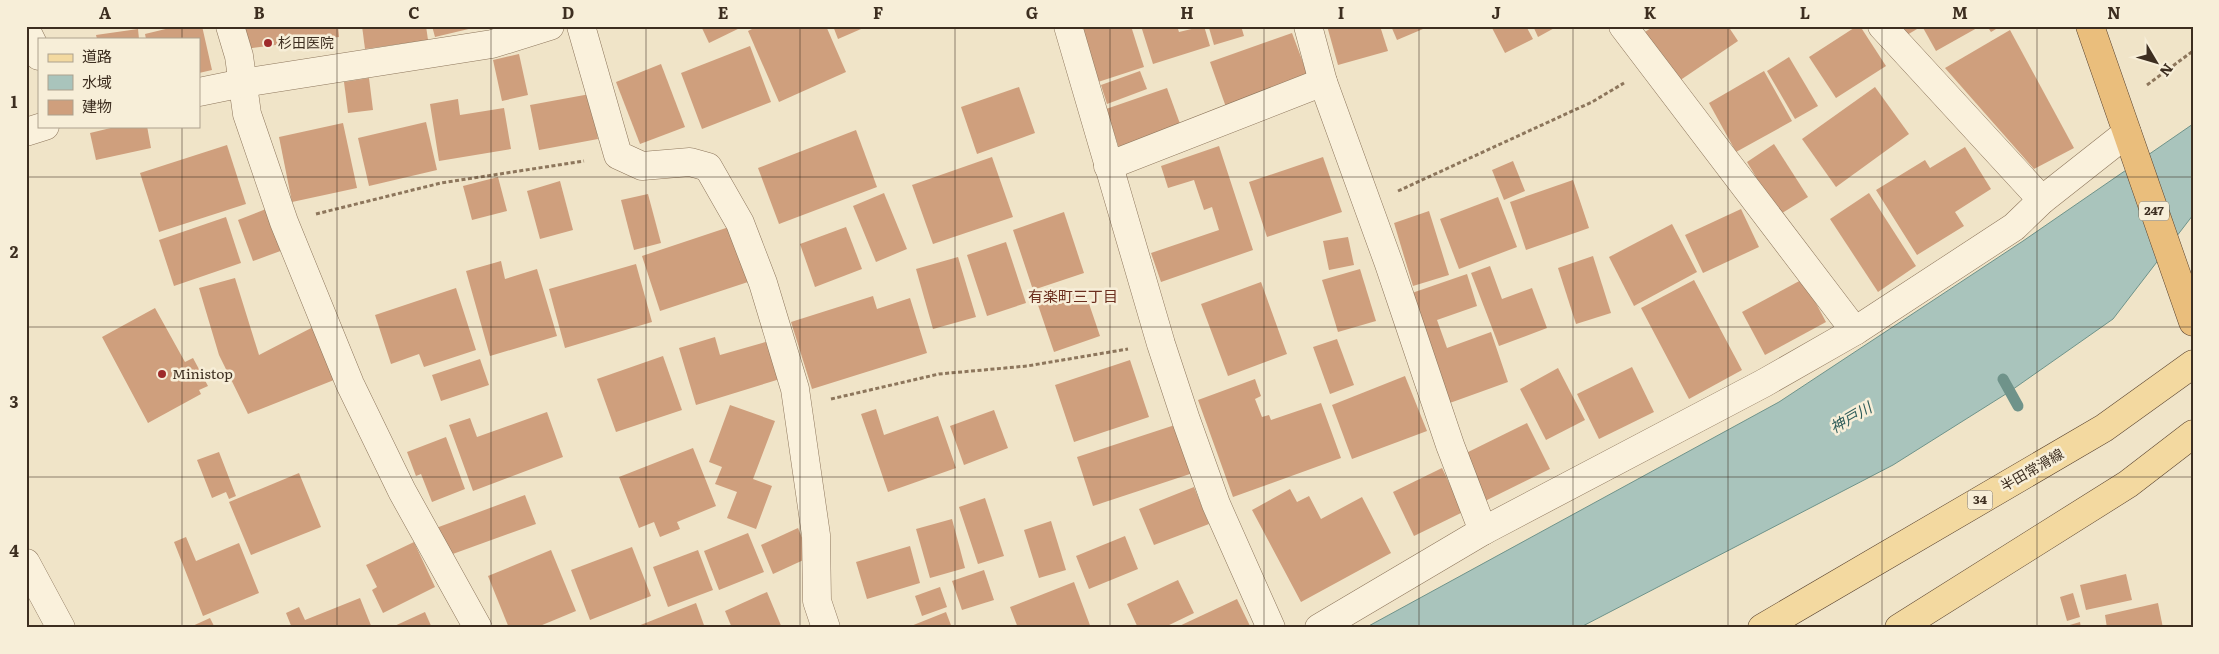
<svg xmlns="http://www.w3.org/2000/svg" width="2219" height="654" font-family="Literata,'Noto Sans JP',serif">
<style>
.water{fill:#a9c4bc;stroke:#6f938a}
.lines{fill:none;stroke-linecap:round;stroke-linejoin:round}
.stream{stroke:#6f938a;stroke-width:11}
.building{fill:#cf9f7d}
.minor-casing{stroke:#8d765c;stroke-width:29}
.tertiary-casing{stroke:#8d765c;stroke-width:29}
.primary-casing{stroke:#5b4430;stroke-width:29}
.trunk-casing{stroke:#5b4430;stroke-width:29}
.path{stroke:#8d765c;stroke-width:3;stroke-dasharray:4 2.5;stroke-linecap:butt}
.minor{stroke:#faf1dc;stroke-width:28}
.tertiary{stroke:#faf1dc;stroke-width:28}
.primary{stroke:#f3d9a0;stroke-width:28}
.trunk{stroke:#eabe7c;stroke-width:28}
.grid{fill:none;stroke:#3d2e20;stroke-width:1;stroke-opacity:0.55}
.poi-dot{fill:#9e2a2b;stroke:#f7eed8;stroke-width:2}
.labels{text-anchor:middle;stroke-width:5;stroke-linejoin:round;paint-order:stroke}
.shield{fill:#f7eed8;stroke:#756857;stroke-width:1}
.shield-label{font-size:12px;font-weight:bold;fill:#3d2e20}
.poi-label{font-size:14px;fill:#3d2e20;stroke:#f7eed8;text-anchor:start}
.street-label{font-size:14px;fill:#3d2e20;stroke:#f7eed8}
.neighbourhood-label{font-size:15px;fill:#6b2e1e;stroke:#f7eed8}
.water-label{font-size:15px;font-style:italic;fill:#2f5d5a;stroke:#f7eed8}
.neatline{fill:none;stroke:#3d2e20;stroke-width:2}
.grid-label{font-size:16px;text-anchor:middle;font-weight:bold;fill:#3d2e20}
</style>
<rect width="100%" height="100%" fill="#f0e4c8"/>
<polygon class="water" points="2193,124 2193,215 2113,319 2009,392 1893,465 1579,628 1365,628 1779,402 2023,241"/>
<g class="lines">
<polyline class="stream" points="2003,379 2018,406"/>
</g>
<g class="building">
<polygon points="178,26 202,26 212,70 199,73 199,39 146,39 145,34"/>
<polygon points="242,26 338,26 339,37 245,49"/>
<polygon points="362,26 426,26 428,40 365,49"/>
<polygon points="432,26 477,26 477,27 435,37"/>
<polygon points="701,26 744,26 709,43"/>
<polygon points="758,26 826,26 846,72 779,102 748,31"/>
<polygon points="833,26 868,26 838,39"/>
<polygon points="1086,26 1131,26 1144,67 1098,82 1080,28"/>
<polygon points="1141,26 1177,26 1179,32 1204,26 1210,46 1153,64"/>
<polygon points="1214,26 1241,26 1244,36 1214,45 1209,28"/>
<polygon points="1327,26 1380,26 1388,51 1338,65"/>
<polygon points="1391,26 1430,26 1397,40"/>
<polygon points="1491,26 1526,26 1533,39 1505,53"/>
<polygon points="1533,26 1558,26 1538,37"/>
<polygon points="1654,26 1728,26 1738,41 1679,81 1645,32"/>
<polygon points="1857,26 1860,26 1886,66 1836,98 1809,57"/>
<polygon points="1902,26 1922,26 1907,35"/>
<polygon points="1922,26 1976,26 1977,28 1936,51"/>
<polygon points="1987,26 2001,26 1991,32"/>
<polygon points="138,29 139,39 97,39 96,35"/>
<polygon points="2010,30 2074,148 2034,169 1945,68"/>
<polygon points="1292,33 1310,81 1227,110 1210,62"/>
<polygon points="750,46 771,102 702,129 681,73"/>
<polygon points="519,54 528,95 502,101 493,60"/>
<polygon points="1789,57 1818,106 1795,119 1767,71"/>
<polygon points="661,64 685,127 640,144 616,82"/>
<polygon points="1140,71 1147,89 1107,104 1101,85"/>
<polygon points="1764,71 1792,121 1736,152 1709,103"/>
<polygon points="369,78 373,110 348,113 344,82"/>
<polygon points="1019,87 1035,133 977,154 961,107"/>
<polygon points="1875,87 1909,134 1836,187 1802,139"/>
<polygon points="1167,88 1183,132 1121,154 1106,109"/>
<polygon points="590,94 598,139 539,150 530,105"/>
<polygon points="458,99 460,115 504,108 511,149 439,161 430,104"/>
<polygon points="426,122 437,170 369,186 358,138"/>
<polygon points="343,123 357,188 292,202 279,137"/>
<polygon points="119,126 147,126 151,148 96,160 90,133"/>
<polygon points="856,130 877,187 779,224 758,168"/>
<polygon points="1774,144 1808,197 1779,215 1747,162"/>
<polygon points="227,145 246,204 159,232 140,173"/>
<polygon points="1219,146 1253,250 1161,282 1151,253 1219,230 1212,207 1204,210 1194,180 1168,188 1161,166"/>
<polygon points="1965,147 1991,189 1955,212 1964,226 1917,255 1876,190 1925,160 1930,168"/>
<polygon points="992,157 1013,217 933,244 912,185"/>
<polygon points="1323,157 1342,212 1267,237 1249,182"/>
<polygon points="1513,161 1525,191 1504,200 1492,170"/>
<polygon points="498,177 507,211 472,220 463,186"/>
<polygon points="1573,180 1589,228 1526,250 1510,202"/>
<polygon points="560,181 573,230 540,239 527,191"/>
<polygon points="884,193 907,249 876,262 853,206"/>
<polygon points="1869,193 1916,266 1878,292 1830,219"/>
<polygon points="648,194 661,243 634,250 621,200"/>
<polygon points="1498,197 1517,247 1459,269 1440,219"/>
<polygon points="271,207 286,249 253,261 238,220"/>
<polygon points="1741,209 1759,247 1703,273 1685,235"/>
<polygon points="1429,211 1449,275 1413,286 1394,223"/>
<polygon points="1064,212 1084,273 1033,290 1013,230"/>
<polygon points="226,217 241,263 174,286 159,240"/>
<polygon points="1672,224 1697,272 1634,306 1609,257"/>
<polygon points="729,227 748,282 660,311 642,256"/>
<polygon points="846,227 862,269 815,287 800,244"/>
<polygon points="1348,237 1354,265 1329,270 1323,241"/>
<polygon points="1006,242 1026,303 987,316 967,255"/>
<polygon points="1593,256 1611,313 1576,324 1558,268"/>
<polygon points="958,257 976,317 933,329 916,269"/>
<polygon points="501,261 505,279 537,269 557,336 490,356 466,271"/>
<polygon points="636,264 652,322 565,348 549,289"/>
<polygon points="1490,266 1502,299 1532,288 1547,328 1499,346 1471,273"/>
<polygon points="1360,269 1376,321 1338,332 1322,280"/>
<polygon points="1467,274 1477,306 1437,320 1447,348 1491,332 1508,382 1447,404 1409,294"/>
<polygon points="235,278 259,355 317,325 339,378 248,414 219,355 199,288"/>
<polygon points="1803,279 1826,322 1765,355 1742,312"/>
<polygon points="1694,280 1742,370 1689,399 1641,308"/>
<polygon points="1261,282 1287,354 1228,376 1201,304"/>
<polygon points="456,288 476,350 424,367 419,354 391,364 375,315"/>
<polygon points="1084,289 1100,336 1054,352 1038,305"/>
<polygon points="873,296 877,309 910,298 927,353 812,389 791,322"/>
<polygon points="155,308 185,362 193,358 208,386 199,390 201,394 148,423 102,337"/>
<polygon points="715,337 720,355 769,341 780,379 696,405 679,348"/>
<polygon points="1337,339 1354,385 1330,394 1313,347"/>
<polygon points="663,356 682,410 616,432 597,379"/>
<polygon points="480,359 489,385 441,401 432,375"/>
<polygon points="1130,360 1149,417 1074,442 1055,385"/>
<polygon points="1632,367 1654,412 1599,439 1577,394"/>
<polygon points="1558,368 1585,420 1546,440 1520,389"/>
<polygon points="1405,376 1427,431 1352,459 1332,405"/>
<polygon points="1255,379 1261,396 1255,399 1262,417 1269,415 1271,420 1321,403 1341,458 1233,497 1198,400"/>
<polygon points="730,405 775,421 753,479 772,486 756,529 727,518 737,492 715,484 722,467 709,462"/>
<polygon points="876,409 884,435 938,416 956,468 888,492 861,414"/>
<polygon points="994,410 1008,448 964,465 950,426"/>
<polygon points="547,412 563,457 473,491 449,425 470,418 477,437"/>
<polygon points="1527,423 1550,469 1483,502 1460,456"/>
<polygon points="1178,424 1193,473 1093,506 1077,457"/>
<polygon points="446,437 465,489 432,502 421,474 416,476 407,452"/>
<polygon points="693,448 716,506 677,522 680,529 660,537 654,522 639,528 619,477"/>
<polygon points="219,452 236,496 229,499 226,492 212,498 197,460"/>
<polygon points="1442,468 1463,512 1414,536 1393,492"/>
<polygon points="299,473 321,527 251,555 229,502"/>
<polygon points="1194,487 1209,524 1154,545 1139,509"/>
<polygon points="1290,489 1297,502 1309,496 1321,519 1362,497 1391,553 1301,602 1252,510"/>
<polygon points="525,495 536,524 450,555 436,528"/>
<polygon points="985,498 1004,556 978,564 959,507"/>
<polygon points="952,519 965,568 930,578 916,529"/>
<polygon points="1051,521 1066,570 1039,578 1024,530"/>
<polygon points="798,528 810,557 773,574 761,545"/>
<polygon points="748,533 764,572 719,590 704,551"/>
<polygon points="1125,536 1138,569 1089,589 1076,556"/>
<polygon points="186,537 196,561 239,543 259,593 203,616 174,542"/>
<polygon points="414,542 435,587 383,613 372,590 377,587 366,565"/>
<polygon points="910,546 920,583 867,599 856,562"/>
<polygon points="632,547 651,596 590,620 571,570"/>
<polygon points="551,550 576,611 535,628 509,628 488,576"/>
<polygon points="698,550 713,590 668,607 653,567"/>
<polygon points="984,570 994,600 962,610 952,581"/>
<polygon points="2126,574 2132,600 2086,610 2080,585"/>
<polygon points="1178,580 1194,613 1163,628 1138,628 1127,604"/>
<polygon points="1074,582 1091,628 1018,628 1010,607"/>
<polygon points="940,587 947,607 922,616 915,596"/>
<polygon points="767,592 782,628 732,628 725,611"/>
<polygon points="2073,593 2080,617 2067,621 2060,597"/>
<polygon points="360,598 372,628 292,628 286,613 299,607 305,620"/>
<polygon points="1237,599 1251,628 1175,628"/>
<polygon points="696,603 705,628 633,628"/>
<polygon points="2158,603 2163,628 2107,628 2105,615"/>
<polygon points="425,612 432,628 390,628"/>
<polygon points="946,612 952,628 906,628"/>
<polygon points="210,618 215,628 188,628"/>
<polygon points="2080,622 2081,628 2063,628 2063,627"/>
</g>
<g class="lines">
<g class="minor-casing">
<g id="minor">
<polyline points="230,26 239,56 247,114 284,222 350,384 402,491 478,628"/>
<polyline points="581,26 618,155 642,166 690,162 708,167 740,223 763,283 795,389 816,535 817,601 826,628"/>
<polyline points="1068,26 1161,344 1186,420 1216,504 1271,628"/>
<polyline points="1308,26 1323,82 1389,264 1450,445 1483,531"/>
<polyline points="1623,26 1855,331"/>
<polyline points="1882,26 2042,200"/>
<polyline points="26,30 39,56"/>
<polyline points="199,92 243,83 492,44 550,26"/>
<polyline points="26,132 45,126"/>
<polyline points="1108,166 1323,82"/>
<polyline points="1319,628 1483,531 1764,383 1855,331 2014,227 2042,200 2127,133"/>
</g>
</g>
<g class="tertiary-casing">
<polyline id="tertiary" points="26,563 61,628"/>
</g>
<g class="primary-casing">
<g id="primary">
<polyline points="1762,628 2104,428 2193,364"/>
<polyline points="1899,628 2128,484 2193,434"/>
</g>
</g>
<g class="trunk-casing">
<polyline id="trunk" points="2090,26 2193,322"/>
</g>
<g class="path">
<polyline points="2147,85 2193,51"/>
<polyline points="1398,191 1592,102 1624,83"/>
<polyline points="316,214 441,183 584,161"/>
<polyline points="831,399 939,374 1027,366 1128,349"/>
</g>
<use href="#minor" class="minor"/>
<use href="#tertiary" class="tertiary"/>
<use href="#primary" class="primary"/>
<use href="#trunk" class="trunk"/>
</g>
<path class="grid" d="M 182,26 L 182,39M 337,26 L 337,628M 491,26 L 491,628M 646,26 L 646,628M 800,26 L 800,628M 955,26 L 955,628M 1110,26 L 1110,628M 1264,26 L 1264,628M 1419,26 L 1419,628M 1573,26 L 1573,628M 1728,26 L 1728,628M 1882,26 L 1882,628M 2037,26 L 2037,628M 182,126 L 182,628M 26,177 L 2193,177M 26,327 L 2193,327M 26,477 L 2193,477"/>
<g class="poi-dot">
<circle cx="268" cy="43" r="5"/>
<circle cx="162" cy="374" r="5"/>
</g>
<g class="labels">
<g class="shield">
<rect x="2139" y="201.5" width="30" height="19" rx="4"/>
<rect x="1967.5" y="490.5" width="25" height="19" rx="4"/>
</g>
<g class="shield-label">
<text x="2154" y="215">247</text>
<text x="1980" y="504">34</text>
</g>
<g class="poi-label">
<text x="278" y="48">杉田医院</text>
<text x="172" y="379">Ministop</text>
</g>
<g class="street-label">
<text transform="translate(2032 470) rotate(-30)" y="5">半田常滑線</text>
</g>
<g class="neighbourhood-label">
<text x="1073" y="302">有楽町三丁目</text>
</g>
<g class="water-label">
<text transform="translate(1851 418) rotate(-30)" y="5">神戸川</text>
</g>
</g>
<rect width="2219" height="654" fill="none" stroke="#f7eed8" stroke-width="55"/>
<rect x="38" y="38" width="162" height="90" fill="#f7eed8" stroke="#ada18e"/>
<rect x="48" y="54" width="25" height="8" fill="#f3d9a0" stroke="#ada18e"/>
<text x="82" y="62" font-size="15" fill="#3d2e20">道路</text>
<rect x="48" y="75" width="25" height="15" fill="#a9c4bc" stroke="#ada18e"/>
<text x="82" y="88" font-size="15" fill="#3d2e20">水域</text>
<rect x="48" y="100" width="25" height="15" fill="#cf9f7d" stroke="#ada18e"/>
<text x="82" y="112" font-size="15" fill="#3d2e20">建物</text>
<g transform="translate(2156 62) rotate(128)" stroke="#f7eed8" stroke-width="4" paint-order="stroke">
<path d="M0-4L9 19L0 12L-9 19Z" fill="#3d2e20"/>
<text y="-8" font-size="14" font-weight="bold" text-anchor="middle" fill="#3d2e20">N</text>
</g>
<rect x="28" y="28" width="2164" height="598" class="neatline"/>
<g class="grid-label">
<text x="105" y="19">A</text>
<text x="259" y="19">B</text>
<text x="414" y="19">C</text>
<text x="568" y="19">D</text>
<text x="723" y="19">E</text>
<text x="878" y="19">F</text>
<text x="1032" y="19">G</text>
<text x="1187" y="19">H</text>
<text x="1341" y="19">I</text>
<text x="1496" y="19">J</text>
<text x="1650" y="19">K</text>
<text x="1805" y="19">L</text>
<text x="1960" y="19">M</text>
<text x="2114" y="19">N</text>
<text x="14" y="108">1</text>
<text x="14" y="258">2</text>
<text x="14" y="408">3</text>
<text x="14" y="557">4</text>
</g>
</svg>
